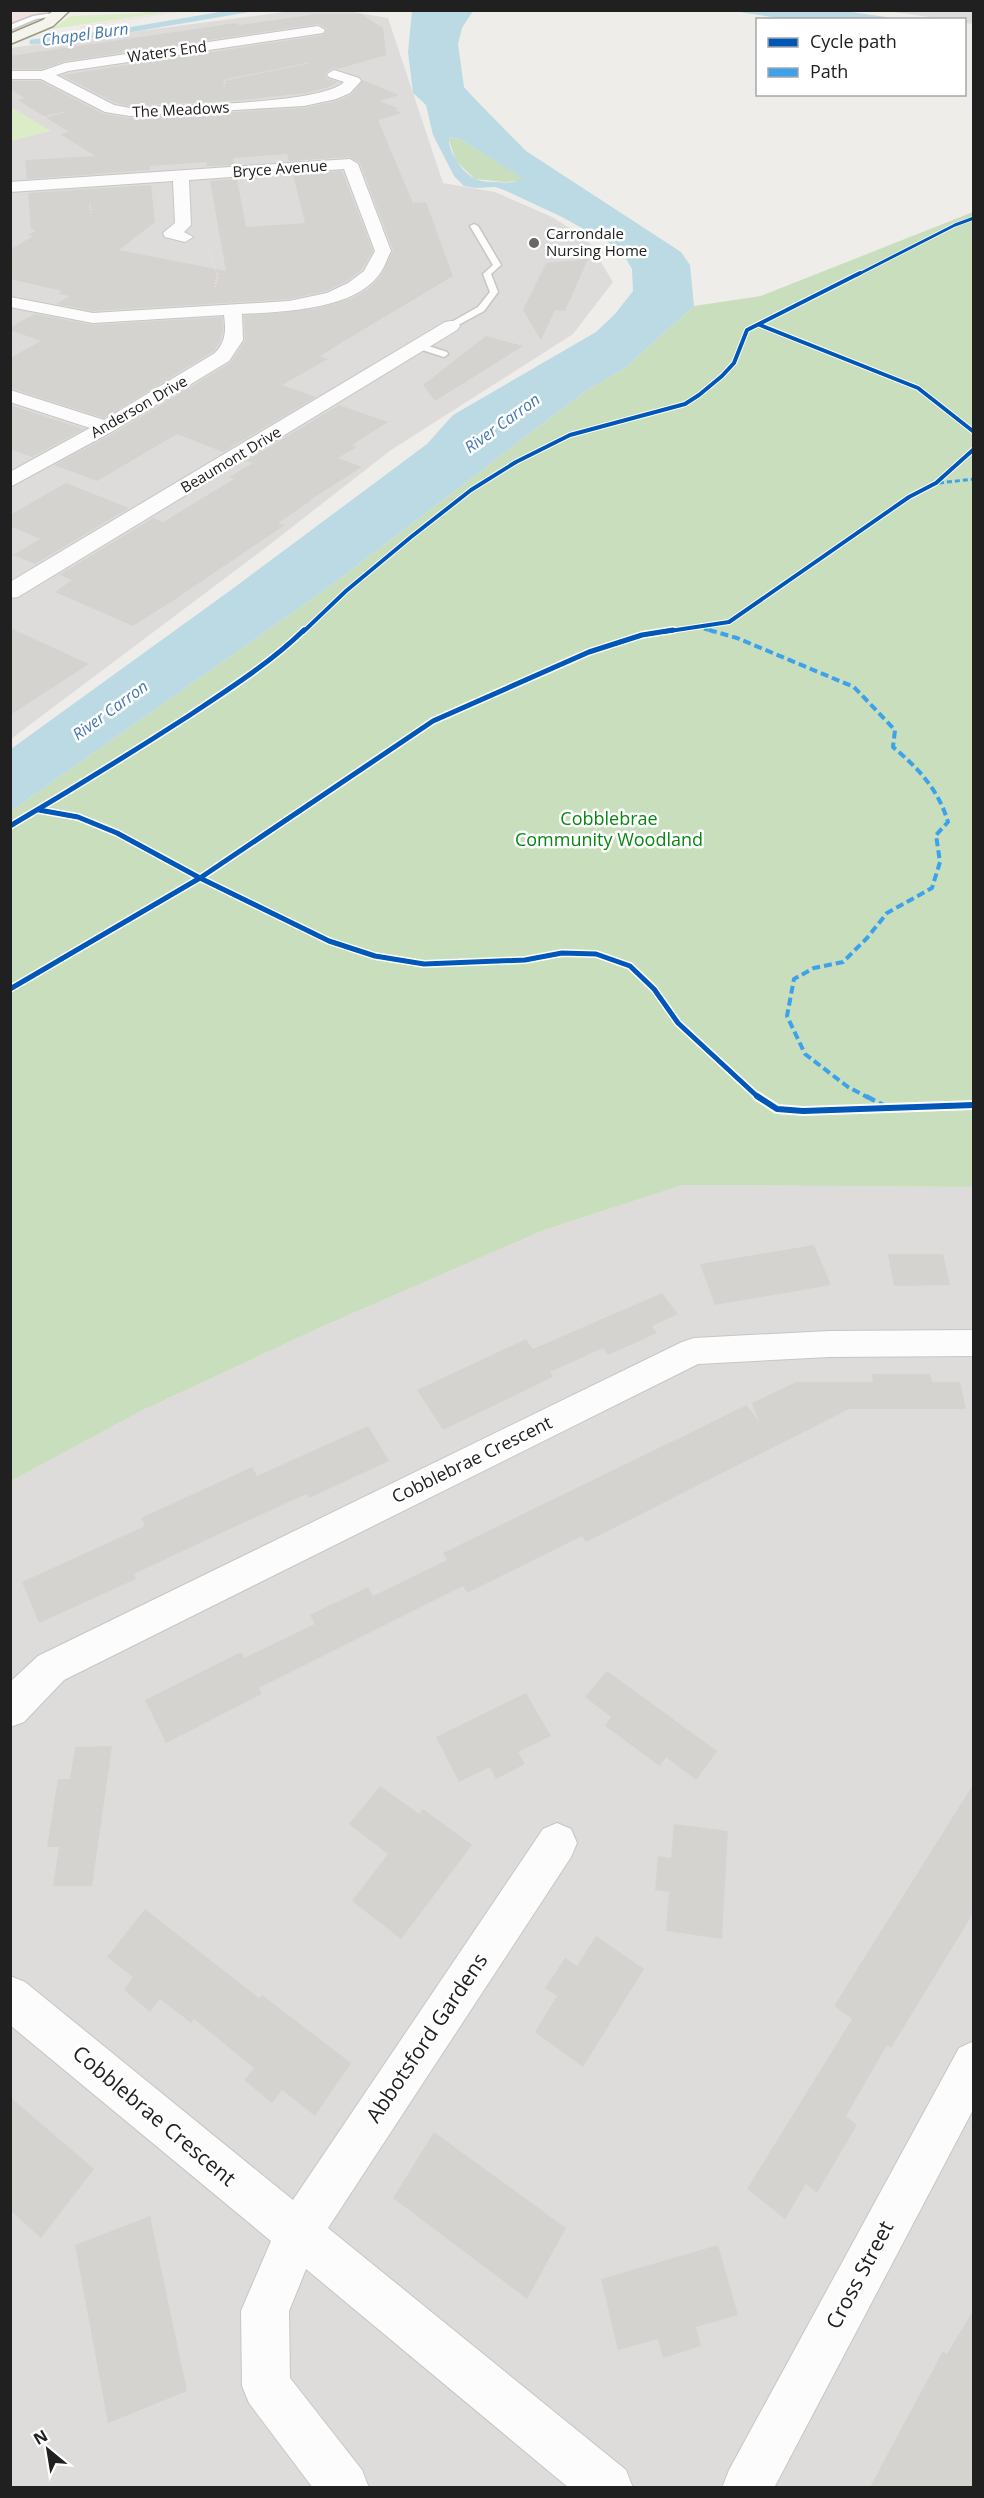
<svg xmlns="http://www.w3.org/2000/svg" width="984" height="2498" font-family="'Open Sans',sans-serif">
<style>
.residential{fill:#dedcda}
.commercial{fill:#f1e1de}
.religious{fill:#dddcda}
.grass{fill:#dbedc7}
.forest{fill:#c8debd}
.water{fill:#bbdae3;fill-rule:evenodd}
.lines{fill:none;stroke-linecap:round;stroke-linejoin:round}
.stream{stroke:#bbdae3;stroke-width:5}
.building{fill:#d5d3d0}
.lane-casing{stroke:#c7c6c5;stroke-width:3}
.street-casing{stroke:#c7c6c5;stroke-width:2}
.secondary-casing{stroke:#989a7f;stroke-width:3}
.path-far1{stroke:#ecdcd9;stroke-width:1.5;stroke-dasharray:1.5 1.5;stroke-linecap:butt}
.path{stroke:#ecdcd9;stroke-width:2;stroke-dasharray:1.5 1.5;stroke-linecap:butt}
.lane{fill:#fdfcfc;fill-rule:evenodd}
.street{fill:#fdfcfc;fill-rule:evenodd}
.secondary{fill:#f4f4ec;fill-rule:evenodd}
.quiet-far2{stroke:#3da2ea;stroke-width:3;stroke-dasharray:5 3;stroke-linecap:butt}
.quiet-far1{stroke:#3da2ea;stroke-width:4;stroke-dasharray:8 4;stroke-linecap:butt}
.quiet{stroke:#3da2ea;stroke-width:4.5;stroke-dasharray:10 4.5;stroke-linecap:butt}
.cycleway-far3-casing{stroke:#fff;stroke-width:4.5}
.cycleway-far2-casing{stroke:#fff;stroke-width:6}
.cycleway-far1-casing{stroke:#fff;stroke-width:8}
.cycleway-casing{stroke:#fff;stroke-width:10}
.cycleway-far3{stroke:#0057b8;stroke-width:3}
.cycleway-far2{stroke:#0057b8;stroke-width:4}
.cycleway-far1{stroke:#0057b8;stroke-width:5}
.cycleway{stroke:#0057b8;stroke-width:6}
.poi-dot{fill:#686866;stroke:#fff;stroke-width:2}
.labels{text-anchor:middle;stroke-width:5;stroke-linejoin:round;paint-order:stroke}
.far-street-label{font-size:15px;fill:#202020;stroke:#fff}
.far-poi-label{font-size:15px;fill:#202020;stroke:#fff;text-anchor:start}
.far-water-label{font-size:16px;font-style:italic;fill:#4478ae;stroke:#fff}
.park-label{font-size:18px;fill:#068713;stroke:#fff}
.street-label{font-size:18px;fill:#202020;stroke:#fff}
.near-street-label{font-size:21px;fill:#202020;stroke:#fff}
</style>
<rect width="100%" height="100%" fill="#efede9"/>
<g class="residential">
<polygon points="293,11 348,11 388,18 443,183 495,192 552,217 587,239 613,282 573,334 391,450 264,549 11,739 10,48"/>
<polygon points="886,11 973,11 973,24 965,23 964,20 944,19"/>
<polygon points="683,1185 973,1187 973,2487 11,2488 11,1481 141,1411 319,1328 544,1230"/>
</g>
<polygon class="commercial" points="10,11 53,11 14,32 11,32"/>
<g class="religious">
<polygon points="501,228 522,262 497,265 476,230"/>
<polygon points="517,284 533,286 514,322 497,320"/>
</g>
<g class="grass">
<polygon points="148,11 176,11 52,29 71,16 142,13"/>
<polygon points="11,107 51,131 11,141"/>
</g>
<g class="forest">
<polygon points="448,137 460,139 523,178 519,181 505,182 475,179 456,161"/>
<polygon points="973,212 973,1187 683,1185 544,1230 319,1328 141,1411 11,1481 11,811 333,584 583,393 625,368 694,306 761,296"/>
</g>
<g class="water">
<path d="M 412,11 L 473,11 L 462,28 L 458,44 L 464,87 L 472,96 L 526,151 L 681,252 L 690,265 L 694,306 L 625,368 L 583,393 L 333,584 L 11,811 L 11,749 L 235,587 L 427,444 L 453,415 L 596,332 L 615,314 L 633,291 L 632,269 L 620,249 L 562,217 L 504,190 L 495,187 L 475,188 L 464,186 L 454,176 L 433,135 L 426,105 L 413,93 L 408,52 ZM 449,137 L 460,139 L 522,178 C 516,183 507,183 499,182 C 492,182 482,182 476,179 C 462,173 448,151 449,137 Z"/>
<polygon points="733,11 845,11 899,19 784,19"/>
</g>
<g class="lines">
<polyline class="stream" points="32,42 117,32 246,10"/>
</g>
<g class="building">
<polygon points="317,14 361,14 383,28 386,55 338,69 333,68 326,72 325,75 328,79 338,82 329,87 306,93 243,100 130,106 115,103 62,75 323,35 327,29 318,24 65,61 42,69 10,69 10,56 236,23 239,25"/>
<polygon points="363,80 399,95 380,101 399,109 395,110 402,113 378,120 413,203 426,202 453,276 341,343 320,356 328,359 282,385 316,397 223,452 177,434 97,481 54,465 114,433 230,363 245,341 244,316 315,309 352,298 368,289 380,277 393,250 360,163 350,157 289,161 287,154 233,158 234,165 207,166 206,162 150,166 150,170 27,179 25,160 95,156 60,134 69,132 18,100 25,98 10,89 10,81 40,81 104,114 130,118 304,108 336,101 351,95"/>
<polygon points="342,171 373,251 362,269 347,281 326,291 289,299 93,311 56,304 70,296 58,294 62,291 10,279 10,250 33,236 28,235 36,230 31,229 28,193 151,185 155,222 119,250 226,271 210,181 237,179 246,227 305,223 293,175"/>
<polygon points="588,259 565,311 555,310 541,340 523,310 546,263"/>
<polygon points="35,314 93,325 222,317 223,331 219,343 214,351 104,418 10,388 10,358 41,341 10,330 10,327"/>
<polygon points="486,336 523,346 435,401 423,385"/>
<polygon points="10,405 84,429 32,457 10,449"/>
<polygon points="339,405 388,422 352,445 357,447 338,458 362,467 310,500 312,500 278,523 285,525 174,600 133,626 55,592 72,580 59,575 153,518 163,522 234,479 229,477 253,463 246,461"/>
<polygon points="66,483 129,508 35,564 13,555 40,539 10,526 10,515"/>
<polygon points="10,628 89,664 10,715"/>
<polygon points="814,1245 831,1285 715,1305 700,1264"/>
<polygon points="888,1254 943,1254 950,1285 894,1286"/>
<polygon points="662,1293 678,1314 652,1326 657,1333 608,1355 603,1348 550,1372 553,1377 443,1430 417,1390 526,1339 533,1349"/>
<polygon points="872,1374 930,1374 932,1382 960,1382 966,1409 849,1409 586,1542 582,1536 467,1593 463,1586 259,1688 262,1694 166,1743 145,1700 241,1652 244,1658 315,1624 310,1615 368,1587 373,1596 447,1560 443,1553 747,1405 759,1422 752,1403 796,1382 873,1382"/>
<polygon points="368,1426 389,1461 309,1498 306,1494 219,1534 134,1574 136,1579 39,1623 22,1582 145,1526 141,1518 252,1467 257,1476"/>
<polygon points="607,1671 717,1751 696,1780 666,1757 660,1766 605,1726 611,1717 585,1697"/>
<polygon points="526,1693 551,1736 518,1752 525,1764 496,1779 490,1767 459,1782 436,1737"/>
<polygon points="112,1746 92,1886 53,1886 59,1847 47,1847 58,1779 70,1779 75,1747"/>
<polygon points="974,1783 974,1912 891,2048 887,2045 846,2116 857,2125 817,2193 806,2184 785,2219 747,2189 852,2019 834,2006"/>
<polygon points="380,1786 419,1814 423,1809 472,1845 401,1939 352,1901 388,1854 349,1824"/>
<polygon points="674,1824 728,1831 722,1939 666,1931 669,1892 655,1890 658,1856 671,1858"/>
<polygon points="145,1909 259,1998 262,1995 351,2063 315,2116 282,2090 272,2103 244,2080 254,2068 194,2019 191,2023 160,1999 150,2012 124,1990 133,1977 107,1957"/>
<polygon points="596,1936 644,1969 583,2067 535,2032 557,1996 545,1988 565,1958 577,1966"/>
<polygon points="10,2097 94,2169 41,2238 10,2210"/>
<polygon points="434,2132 566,2228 527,2299 393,2198"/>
<polygon points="150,2216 187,2391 108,2423 75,2245"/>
<polygon points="718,2245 738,2315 696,2327 701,2346 663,2358 658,2339 618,2350 601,2279"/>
<polygon points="974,2309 974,2487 870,2487 943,2351 947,2354"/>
</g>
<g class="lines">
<g class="lane-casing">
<g id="lane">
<polygon points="60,12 62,15 36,19 10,30 10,25 33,16"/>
<polygon points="474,224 478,226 501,265 491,274 498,292 484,311 451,329 447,326 448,324 478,307 490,292 483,274 493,265 470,226"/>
<polygon points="419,343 447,352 448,354 444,357 416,348 416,344"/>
</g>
</g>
<g class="street-casing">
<g id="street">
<path d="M 318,26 L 325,30 L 323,33 L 68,71 L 56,75 L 114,105 L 130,108 C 169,105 322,105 344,82 L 329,77 L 327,74 L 334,70 L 359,78 L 361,81 L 350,93 L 336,99 L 304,106 L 130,116 L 105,112 L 41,79 L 10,79 L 10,71 L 42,71 L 65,63 Z"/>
<path d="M 350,159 L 358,164 L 391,251 C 387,259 384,269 378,276 C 352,310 281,312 242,314 L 243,340 L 229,361 L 113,431 L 10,487 L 10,472 L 90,428 L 10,402 L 10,390 L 104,420 L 215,353 C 226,341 226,331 224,315 L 93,323 L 10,307 L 10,297 L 93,313 L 289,301 L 327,293 L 348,283 L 364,271 L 375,251 L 344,169 L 189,180 L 191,225 L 184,232 L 193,237 L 185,242 L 165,237 L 163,233 L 175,223 L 173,181 L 10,192 L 10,182 Z"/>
<polygon points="451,321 457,322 460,326 457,330 18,597 10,598 10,582 445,322"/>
<polygon points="974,1330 974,1356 829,1357 698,1364 64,1680 24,1722 10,1727 10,1682 38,1656 682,1342 694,1338 829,1331"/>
<polygon points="557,1823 571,1829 577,1843 571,1857 328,2228 626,2470 633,2488 569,2488 306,2269 289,2311 290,2378 362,2470 369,2488 313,2488 249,2403 242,2386 241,2311 271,2241 10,2025 10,1976 25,1982 293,2200 543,1829"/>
<polygon points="974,2041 974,2108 774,2488 722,2488 729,2470 959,2048"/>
</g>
</g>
<g class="secondary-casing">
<polygon id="secondary" points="54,10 70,10 53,26 10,44 10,34 43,20"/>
</g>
<g class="path-far1">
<polyline points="80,27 187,10"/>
<polyline points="224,87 225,80 309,63"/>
<polyline points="10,126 64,112"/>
<polyline points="90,203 91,213"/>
<polyline points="205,249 210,251 217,275"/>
</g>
<polyline class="path" points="215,287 218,273"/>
<use href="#lane" class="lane"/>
<use href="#street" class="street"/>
<use href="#secondary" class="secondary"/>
<g class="quiet-far2">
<polyline points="939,483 974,479"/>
<polyline points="704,629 714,632"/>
</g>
<path class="quiet-far1" d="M 709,630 L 737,638 L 854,687 L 895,730 L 893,747 C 919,769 938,789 948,822 L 936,835 L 940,862 L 932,888 L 887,913 L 867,938 L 843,962 L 814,968 L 794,979 L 787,1016 L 805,1054 L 848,1087 L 869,1098"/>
<polyline class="quiet" points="866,1096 885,1106"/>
<g class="cycleway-far3-casing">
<polyline id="cycleway-far3" points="857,275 955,225 974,218"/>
</g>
<g class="cycleway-far2-casing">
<g id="cycleway-far2">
<polyline points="760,325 918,388 974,432"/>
<polyline points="303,632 346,591 411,537 471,490 516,462 570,435 685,404 699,395 722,376 734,363 747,330 860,273"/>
<polyline points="663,632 729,622 909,497 936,483 974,449"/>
</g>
</g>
<g class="cycleway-far1-casing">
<g id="cycleway-far1">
<polyline points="39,810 78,817 117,833 200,878 329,941 375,956 424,964 525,960 562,953 596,954 630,966 654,989 678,1023 759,1098"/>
<path d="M 10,826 C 71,790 131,753 190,715 C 229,689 270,663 304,630"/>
<polyline points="10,989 200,878 433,721 589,652 642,635 673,630"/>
</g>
</g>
<g class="cycleway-casing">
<polyline id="cycleway" points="757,1096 777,1109 803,1111 974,1105"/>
</g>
<use href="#cycleway-far3" class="cycleway-far3"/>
<use href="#cycleway-far2" class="cycleway-far2"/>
<use href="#cycleway-far1" class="cycleway-far1"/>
<use href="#cycleway" class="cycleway"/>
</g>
<circle class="poi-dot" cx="534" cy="243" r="6"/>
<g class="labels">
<g class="far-street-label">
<text transform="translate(167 52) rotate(-8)" y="5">Waters End</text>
<text transform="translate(181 110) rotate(-3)" y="5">The Meadows</text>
<text transform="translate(280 169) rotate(-4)" y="5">Bryce Avenue</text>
<text transform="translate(139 407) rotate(-30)" y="5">Anderson Drive</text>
<text transform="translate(231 460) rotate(-31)" y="5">Beaumont Drive</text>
</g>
<g class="far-poi-label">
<text x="546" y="239">Carrondale<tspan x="546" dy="17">Nursing Home</tspan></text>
</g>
<g class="far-water-label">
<text transform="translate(85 34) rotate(-8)" y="6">Chapel Burn</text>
<text transform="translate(502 423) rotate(-36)" y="6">River Carron</text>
<text transform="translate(110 710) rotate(-36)" y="6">River Carron</text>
</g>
<g class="park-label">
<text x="609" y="825">Cobblebrae<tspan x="609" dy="21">Community Woodland</tspan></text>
</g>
<g class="street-label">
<text transform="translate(472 1460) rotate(-26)" y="6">Cobblebrae Crescent</text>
</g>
<g class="near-street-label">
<text transform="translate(427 2038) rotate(-56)" y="7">Abbotsford Gardens</text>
<text transform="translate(154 2116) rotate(40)" y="7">Cobblebrae Crescent</text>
<text transform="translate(860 2275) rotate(-62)" y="7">Cross Street</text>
</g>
</g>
<rect width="984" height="2498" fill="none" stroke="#202020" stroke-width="24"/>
<rect x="756" y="18" width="210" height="78" fill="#ffffff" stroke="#a6a6a6" stroke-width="1.5"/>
<rect x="768" y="38" width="30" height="9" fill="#0057b8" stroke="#a6a6a6" stroke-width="1.5"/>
<text x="810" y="48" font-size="18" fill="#202020">Cycle path</text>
<rect x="768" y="68" width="30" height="9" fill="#3da2ea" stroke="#a6a6a6" stroke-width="1.5"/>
<text x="810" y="78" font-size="18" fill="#202020">Path</text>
<g transform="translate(48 2450) rotate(330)" stroke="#ffffff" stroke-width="4.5" paint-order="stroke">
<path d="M0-4.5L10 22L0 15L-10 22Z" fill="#202020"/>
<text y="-9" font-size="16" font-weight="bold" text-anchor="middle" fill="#202020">N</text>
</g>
</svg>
